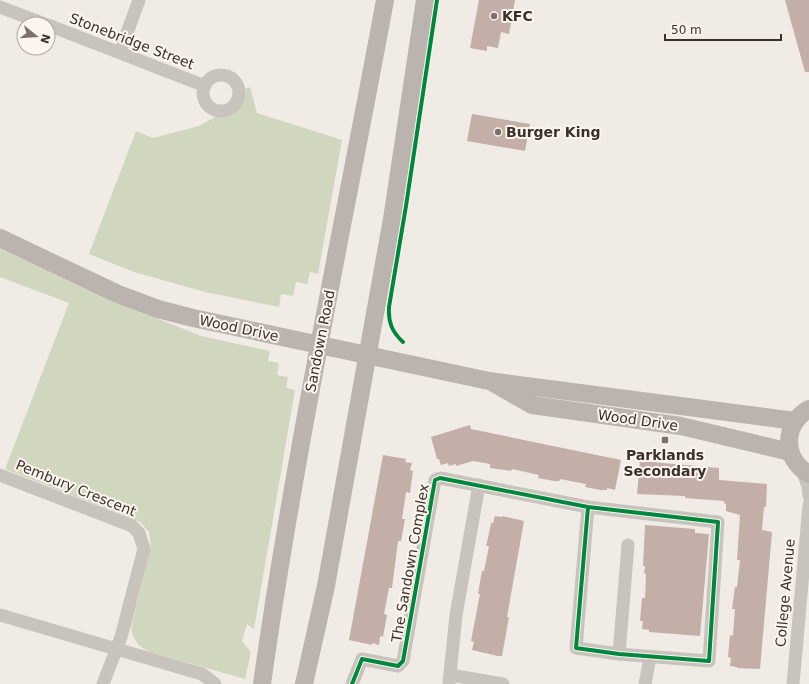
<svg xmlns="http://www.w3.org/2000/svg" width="809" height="684" font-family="'DejaVu Sans',sans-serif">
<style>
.green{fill:#d1d6bf}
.building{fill:#c3afa7}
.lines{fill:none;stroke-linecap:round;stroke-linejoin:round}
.street{stroke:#c9c3be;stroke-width:13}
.secondary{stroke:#bab3ae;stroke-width:18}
.cycleway-casing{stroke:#fbf5ee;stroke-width:6}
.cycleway{stroke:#00873e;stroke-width:4}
.poi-dot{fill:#7a716c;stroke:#fbf5ee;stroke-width:1.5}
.labels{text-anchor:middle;stroke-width:4;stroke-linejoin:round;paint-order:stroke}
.poi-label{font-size:14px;font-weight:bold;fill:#3b302b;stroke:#fbf5ee;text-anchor:start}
.street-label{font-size:14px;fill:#3b302b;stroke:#fbf5ee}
</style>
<rect width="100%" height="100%" fill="#f0ebe5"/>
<g class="green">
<polygon points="250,87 257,113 342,140 318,274 310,272 307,284 296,282 293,296 281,294 279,307 205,292 134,272 89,254 136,131 153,138 199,126 217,116 224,116 238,109 242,103 245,89"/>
<path d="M 0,247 L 136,310 L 201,336 L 270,351 L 268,361 L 279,363 L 277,375 L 288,377 L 286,388 L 295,390 L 254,629 L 247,624 L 242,641 L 251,652 L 245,679 L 150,652 C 138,647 133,640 131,627 L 151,547 L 149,532 L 140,522 L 5,469 L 69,303 L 0,277 Z"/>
</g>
<g class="building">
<polygon points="479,0 515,0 509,34 501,32 498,48 487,46 487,51 470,48"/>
<polygon points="785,0 809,0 809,72 805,72"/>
<polygon points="472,114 530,124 525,151 467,141"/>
<polygon points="470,425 471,429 621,460 615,490 607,488 607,490 600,490 585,487 586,484 560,479 559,481 554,481 538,478 539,475 512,469 511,471 490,468 490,464 473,461 456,466 456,464 449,466 448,463 441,465 439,459 437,459 431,437"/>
<polygon points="383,455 406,459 405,462 412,463 410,470 413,471 410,493 406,492 402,519 405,519 401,541 398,541 392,588 389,588 384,614 387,615 383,637 380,636 379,645 372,643 372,645 349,640"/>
<polygon points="640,461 719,468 719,480 767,484 766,507 764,507 762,530 772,532 760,669 737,668 737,667 730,666 731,658 728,657 730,635 733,636 735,609 732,609 735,587 737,587 740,560 737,560 740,515 726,511 726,504 724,503 724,501 685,498 685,496 637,494"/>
<polygon points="495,516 502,517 502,516 524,521 507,617 509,617 502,656 498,656 472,650 474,642 471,641 480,594 478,594 480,582 482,571 484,571 489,546 486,546 488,538 491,523 493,523"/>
<polygon points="645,525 695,529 695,533 709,534 700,636 649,632 649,630 642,629 643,621 640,621 642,598 645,598 646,574 644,573 645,566 643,566"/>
</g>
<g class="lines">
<g class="street">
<polyline points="0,7 45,24"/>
<polyline points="48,25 205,86"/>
<polyline points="120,52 139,0"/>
<circle cx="221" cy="93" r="18"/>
<polyline points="802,470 808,486 809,496"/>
<polyline points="0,475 132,526 139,533 144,549 121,637 103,684"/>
<polyline points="0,615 202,674 215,684"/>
<polyline points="619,654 628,545"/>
<polyline points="450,675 503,684"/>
<polyline points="352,684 362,659 398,666 403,661 435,480 440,478 588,507 718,522 709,661 619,654 576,648 588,507"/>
<polyline points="449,684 456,615 479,485"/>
<polyline points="645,684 650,657"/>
<polyline points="793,684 809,505"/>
</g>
<g class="secondary">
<polyline points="0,238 118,294 158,309 193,318 489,381 795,421"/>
<polyline points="495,384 532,405 681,426 790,452"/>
<path d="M 809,409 C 783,423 782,459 809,474"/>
<path d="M 262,684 C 294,455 343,228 385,0"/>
<polyline points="304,684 326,586 392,219 425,0"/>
</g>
<g class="cycleway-casing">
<g id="cycleway">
<path d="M 403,342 C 392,332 388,322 389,307 L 406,206 L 437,0"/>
<polyline points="352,684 362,659 398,666 403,661 435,480 440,478 588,507 718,522 709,661 619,654 576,648 588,507"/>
</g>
</g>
<use href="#cycleway" class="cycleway"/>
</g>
<g class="poi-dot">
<circle cx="494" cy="16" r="4"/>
<circle cx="498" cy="132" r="4"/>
<rect x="661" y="436" width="8" height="8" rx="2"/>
</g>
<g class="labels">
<g class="poi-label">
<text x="502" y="21">KFC</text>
<text x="506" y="137">Burger King</text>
<text x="665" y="460" text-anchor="middle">Parklands<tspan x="665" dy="16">Secondary</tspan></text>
</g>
<g class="street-label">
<text transform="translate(132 41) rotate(21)" y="5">Stonebridge Street</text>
<text transform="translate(239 328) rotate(12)" y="5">Wood Drive</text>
<text transform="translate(320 341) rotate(-79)" y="5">Sandown Road</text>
<text transform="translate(638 420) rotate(8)" y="5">Wood Drive</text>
<text transform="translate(76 488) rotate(22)" y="5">Pembury Crescent</text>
<text transform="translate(410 563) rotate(-80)" y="5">The Sandown Complex</text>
<text transform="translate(785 593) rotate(-85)" y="5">College Avenue</text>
</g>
</g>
<g transform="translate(36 36) rotate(107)"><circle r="19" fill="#fbf5ee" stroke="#aea6a0"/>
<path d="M0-3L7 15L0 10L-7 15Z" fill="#7a716c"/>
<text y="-6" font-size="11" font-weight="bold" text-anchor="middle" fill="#3b302b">N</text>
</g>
<path d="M665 34v6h116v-6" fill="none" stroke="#3b302b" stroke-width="2"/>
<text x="671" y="34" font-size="12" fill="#3b302b" stroke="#fbf5ee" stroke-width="3" paint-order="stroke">50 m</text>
</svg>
